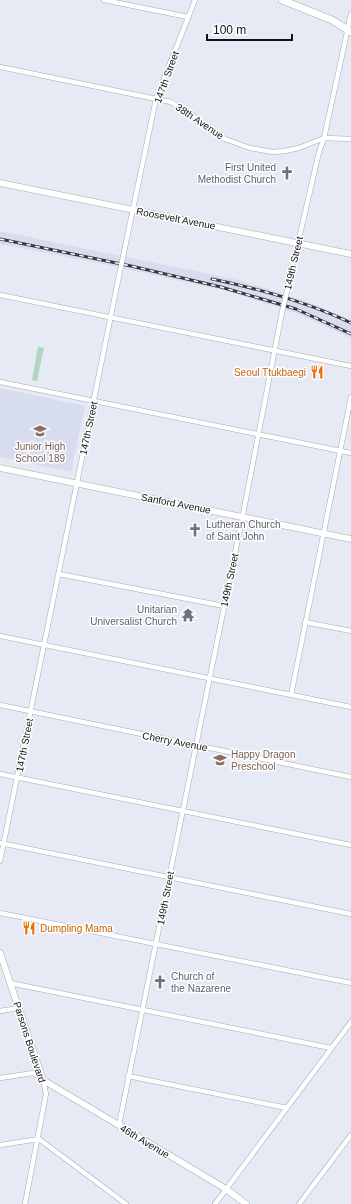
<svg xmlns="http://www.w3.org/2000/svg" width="351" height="1204" font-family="Arial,sans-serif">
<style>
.built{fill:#d7ddef}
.green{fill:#aed7bd}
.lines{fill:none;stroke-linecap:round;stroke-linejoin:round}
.street-casing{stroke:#a5a9b3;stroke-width:5.5}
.secondary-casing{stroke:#a5a9b3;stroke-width:7}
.primary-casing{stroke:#a5a9b3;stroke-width:8}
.street{stroke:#fff;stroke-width:4.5}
.secondary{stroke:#fff;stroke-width:6}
.primary{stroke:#fff;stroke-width:7}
.rail-casing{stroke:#36383d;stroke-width:3}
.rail{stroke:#fff;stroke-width:1.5;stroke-dasharray:4.5;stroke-linecap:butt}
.street-bridge-casing{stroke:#a5a9b3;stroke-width:5.5;stroke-linecap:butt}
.street-bridge{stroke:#fff;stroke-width:4.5}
.labels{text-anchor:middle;stroke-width:3;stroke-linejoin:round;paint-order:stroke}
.street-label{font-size:10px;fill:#111216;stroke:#fff}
.worship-label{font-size:10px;fill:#5b616d;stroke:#fff;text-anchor:end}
.food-label{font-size:10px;fill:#c56008;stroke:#fff;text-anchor:end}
.education-label{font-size:10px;fill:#785e54;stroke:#fff}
</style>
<rect width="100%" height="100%" fill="#e6eaf4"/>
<g class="built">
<polygon points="0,231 238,280 277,292 318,306 351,320 351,338 296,313 227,291 103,264 0,244"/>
<polygon points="0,388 85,406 71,472 0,457"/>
</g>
<polygon class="green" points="38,347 44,348 37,381 32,380"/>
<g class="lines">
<g class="street-casing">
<g id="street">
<polyline points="104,0 188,17"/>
<polyline points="0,67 171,102 191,114 205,126 225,139 250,148 273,152 285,151 299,148 324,138 351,139"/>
<polyline points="124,252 156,99 195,0"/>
<polyline points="0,295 351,366"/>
<polyline points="286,295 319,152 324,138 351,14"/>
<polyline points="0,382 351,453"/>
<polyline points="59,574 224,606"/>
<polyline points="305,622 351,631"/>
<polyline points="0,636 351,707"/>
<polyline points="291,695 351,397"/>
<polyline points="0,705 351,777"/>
<polyline points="0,774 351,845"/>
<polyline points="0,843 351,914"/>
<polyline points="0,861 120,271"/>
<polyline points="0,913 351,983"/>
<polyline points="10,983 331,1048"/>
<polyline points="0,1011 18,1008"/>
<polyline points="128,1076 287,1108"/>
<polyline points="0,1078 33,1073 43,1080 46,1094 25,1204"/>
<polyline points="119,1125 244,509 282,312"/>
<polyline points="0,1145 39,1139 126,1204"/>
<polyline points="215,1204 351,1022"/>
<polyline points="299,1204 351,1135"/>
</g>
</g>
<g class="secondary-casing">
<g id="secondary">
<polyline points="0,183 351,254"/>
<polyline points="0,468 351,539"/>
<polyline points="0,953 43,1080 226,1189 246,1204"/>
</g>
</g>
<g class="primary-casing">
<polyline id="primary" points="282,0 332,20 351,32"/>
</g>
<use href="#street" class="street"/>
<use href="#secondary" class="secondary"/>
<use href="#primary" class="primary"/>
<g class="rail-casing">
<g id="rail">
<polyline points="0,239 131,266 221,287 296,309 351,334"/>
<path d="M 212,279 C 260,289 307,302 351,323"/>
</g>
</g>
<use href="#rail" class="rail"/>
<g class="street-bridge-casing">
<g id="street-bridge">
<polyline points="120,271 124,252"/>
<polyline points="282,312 286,295"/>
</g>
</g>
<use href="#street-bridge" class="street-bridge"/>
</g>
<defs>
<g id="church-bare" transform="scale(1.08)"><path d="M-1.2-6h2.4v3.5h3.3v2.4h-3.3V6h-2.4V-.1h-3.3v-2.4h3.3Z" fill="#6b7280" stroke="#fff" stroke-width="2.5" paint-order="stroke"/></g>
<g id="restaurant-bare" transform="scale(1.08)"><path d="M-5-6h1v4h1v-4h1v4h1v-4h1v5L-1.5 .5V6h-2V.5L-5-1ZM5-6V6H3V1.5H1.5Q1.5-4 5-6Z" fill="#e8710a" stroke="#fff" stroke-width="2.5" paint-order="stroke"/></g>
<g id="school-bare" transform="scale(1.08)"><path d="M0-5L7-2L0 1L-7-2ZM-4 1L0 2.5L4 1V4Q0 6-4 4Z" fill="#8d6e63" stroke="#fff" stroke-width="2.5" paint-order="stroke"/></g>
<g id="temple-bare" transform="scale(1.08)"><path d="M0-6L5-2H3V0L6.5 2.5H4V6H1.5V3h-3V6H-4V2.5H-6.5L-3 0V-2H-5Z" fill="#6b7280" stroke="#fff" stroke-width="2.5" paint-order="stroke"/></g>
</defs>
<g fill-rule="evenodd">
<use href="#church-bare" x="287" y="173"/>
<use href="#restaurant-bare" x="317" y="372"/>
<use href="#school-bare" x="40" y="431"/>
<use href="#church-bare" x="195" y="530"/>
<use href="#temple-bare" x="188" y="615"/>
<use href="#school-bare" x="220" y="760"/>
<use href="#restaurant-bare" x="29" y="928"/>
<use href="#church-bare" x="160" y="982"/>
</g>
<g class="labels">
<g class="street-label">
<text transform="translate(166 77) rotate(-70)" y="4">147th Street</text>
<text transform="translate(200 121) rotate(34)" y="4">38th Avenue</text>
<text transform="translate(176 218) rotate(11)" y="4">Roosevelt Avenue</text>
<text transform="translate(293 263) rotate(-77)" y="4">149th Street</text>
<text transform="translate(88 428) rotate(-78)" y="4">147th Street</text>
<text transform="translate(176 503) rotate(11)" y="4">Sanford Avenue</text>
<text transform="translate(229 580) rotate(-78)" y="4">149th Street</text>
<text transform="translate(175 741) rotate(11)" y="4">Cherry Avenue</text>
<text transform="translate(24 745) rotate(-79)" y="4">147th Street</text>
<text transform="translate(165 898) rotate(-79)" y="4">149th Street</text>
<text transform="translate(30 1042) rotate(72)" y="4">Parsons Boulevard</text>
<text transform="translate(145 1141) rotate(31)" y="4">46th Avenue</text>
</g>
<g class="worship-label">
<text x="276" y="171">First United<tspan x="276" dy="12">Methodist Church</tspan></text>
<text x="206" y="528" text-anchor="start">Lutheran Church<tspan x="206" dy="12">of Saint John</tspan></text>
<text x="177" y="613">Unitarian<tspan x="177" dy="12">Universalist Church</tspan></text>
<text x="171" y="980" text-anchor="start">Church of<tspan x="171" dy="12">the Nazarene</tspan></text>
</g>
<g class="food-label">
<text x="306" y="376">Seoul Ttukbaegi</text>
<text x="40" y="932" text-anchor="start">Dumpling Mama</text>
</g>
<g class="education-label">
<text x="40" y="450">Junior High<tspan x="40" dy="12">School 189</tspan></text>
<text x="231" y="758" text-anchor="start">Happy Dragon<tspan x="231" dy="12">Preschool</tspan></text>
</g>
</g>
<path d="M207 34v6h85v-6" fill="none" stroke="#111216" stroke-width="2"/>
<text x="213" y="34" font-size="12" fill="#111216" stroke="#ffffff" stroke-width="3" paint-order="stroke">100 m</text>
</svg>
